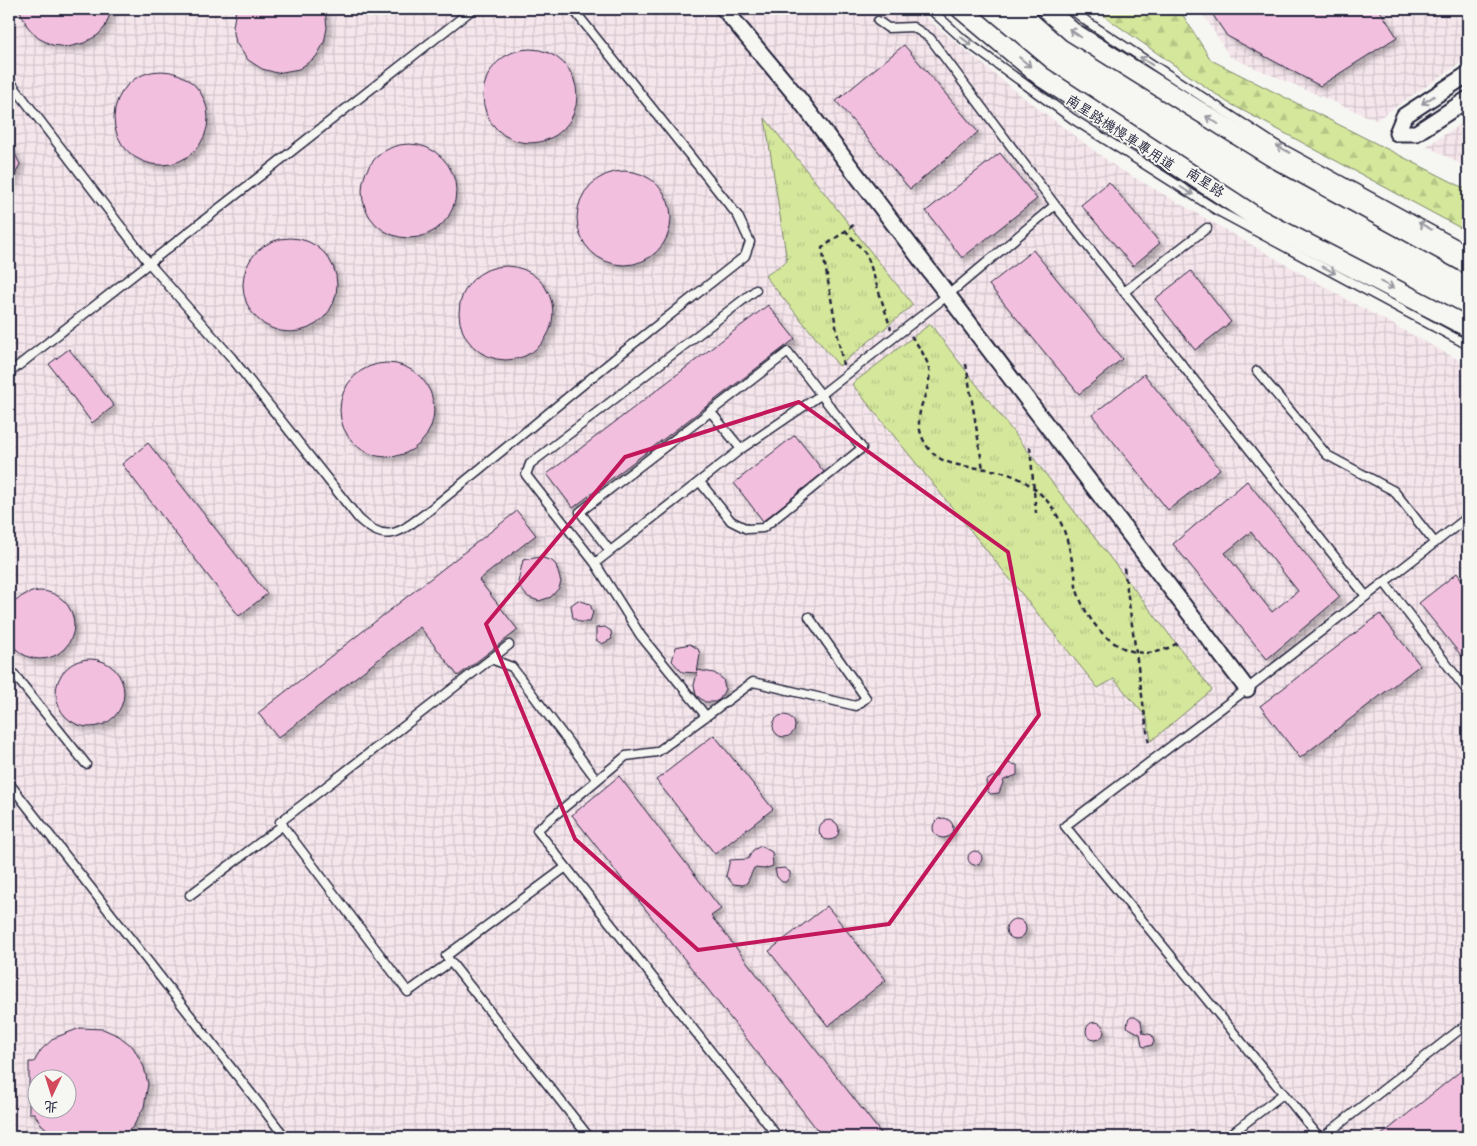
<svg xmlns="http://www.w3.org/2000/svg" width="1477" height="1146" font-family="'Architects Daughter','LXGW WenKai TC',sans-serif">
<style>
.industrial{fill:url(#industrial-grid);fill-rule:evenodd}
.grass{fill:url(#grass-tufts);stroke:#7b846b}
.forest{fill:url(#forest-firs);stroke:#7b846b}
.building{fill:#f2bfde;stroke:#22223b;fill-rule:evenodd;filter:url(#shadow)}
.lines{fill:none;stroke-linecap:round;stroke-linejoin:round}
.service-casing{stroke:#22223b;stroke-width:11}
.minor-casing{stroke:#22223b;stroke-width:19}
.tertiary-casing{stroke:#22223b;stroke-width:22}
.path{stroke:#22223b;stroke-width:2.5;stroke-dasharray:5 4;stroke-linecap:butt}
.service{stroke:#f6f6f2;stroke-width:8}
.minor{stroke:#f6f6f2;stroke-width:15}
.tertiary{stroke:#f6f6f2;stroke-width:19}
.oneway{stroke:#9797a0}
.marked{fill:none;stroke:#c2185b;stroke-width:4;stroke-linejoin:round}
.labels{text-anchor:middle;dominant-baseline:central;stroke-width:4;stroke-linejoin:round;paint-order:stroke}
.street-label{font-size:14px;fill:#22223b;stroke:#f6f6f2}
</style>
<defs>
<pattern id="industrial-grid" width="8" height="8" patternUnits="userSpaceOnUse" patternTransform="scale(1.25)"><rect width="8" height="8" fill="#f5e6ec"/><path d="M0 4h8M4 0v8" fill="none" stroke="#d2c5cb"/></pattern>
<pattern id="grass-tufts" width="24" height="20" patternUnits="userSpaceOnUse" patternTransform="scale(1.25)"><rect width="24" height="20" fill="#d4e79b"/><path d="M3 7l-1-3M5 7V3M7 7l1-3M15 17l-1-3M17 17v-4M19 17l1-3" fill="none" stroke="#b6c686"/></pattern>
<pattern id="forest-firs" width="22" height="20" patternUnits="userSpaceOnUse" patternTransform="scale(1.25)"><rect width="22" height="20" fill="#d4e79b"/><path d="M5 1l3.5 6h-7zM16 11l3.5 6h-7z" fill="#b6c686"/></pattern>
<filter id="shadow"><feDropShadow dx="4.5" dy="4.5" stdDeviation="2.5" flood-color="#0004"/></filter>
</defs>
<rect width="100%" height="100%" fill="#f6f6f2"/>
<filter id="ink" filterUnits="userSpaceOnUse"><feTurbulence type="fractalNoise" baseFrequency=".02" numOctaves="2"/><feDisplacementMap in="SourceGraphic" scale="10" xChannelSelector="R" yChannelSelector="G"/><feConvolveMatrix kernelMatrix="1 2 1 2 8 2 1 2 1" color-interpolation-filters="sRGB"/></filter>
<g filter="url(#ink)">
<!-- industrial -->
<path class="industrial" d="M9,9H915L1023,97L1116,167L1353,303L1468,365V1137H9ZM38,1078H68V1108H38Z
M1200,9H1468V58L1376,120L1230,57Z
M1468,119V168L1427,146Z"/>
<!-- grass -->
<path class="grass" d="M765,118L913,305L839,366L765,276L787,261Z
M930,324L1212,690L1151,741L1147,718L1114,679L1098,688L852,384Z"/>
<!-- forest -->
<path class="forest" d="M1094,9H1179L1211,60L1468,190V232L1227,102Z"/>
<!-- building -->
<path class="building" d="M19,9H112L105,27L98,35L84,43L68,47L52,45L38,38L27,26Z
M236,9H325L327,28L324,43L316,57L299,69L277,73L262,69L248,60L236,43L233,27Z
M1209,9H1379L1397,37L1320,86L1227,36Z
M904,45L978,132L910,189L836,101Z
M483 96a47 47 0 1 1 94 0a47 47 0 1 1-94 0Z
M114 118a47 47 0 1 1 94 0a47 47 0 1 1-94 0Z
M9,142L20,164L9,189Z
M362 191a47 47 0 1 1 94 0a47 47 0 1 1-94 0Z
M1000,153L1037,199L962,258L926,211Z
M577 218a47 47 0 1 1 94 0a47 47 0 1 1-94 0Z
M1109,182L1160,243L1133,266L1081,205Z
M243 285a47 47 0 1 1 94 0a47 47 0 1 1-94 0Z
M1033,250L1122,359L1079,394L989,285Z
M459 313a47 47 0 1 1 94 0a47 47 0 1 1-94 0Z
M1191,271L1231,322L1195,350L1155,299Z
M768,305L795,339L573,508L547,474Z
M69,349L114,406L92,423L49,364Z
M340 410a47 47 0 1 1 94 0a47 47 0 1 1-94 0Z
M1144,374L1220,469L1168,510L1092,415Z
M795,435L824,472L763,521L734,483Z
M148,443L267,594L239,616L122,464Z
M1247,481L1340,597L1267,659L1173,544ZM1251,532L1298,591L1272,612L1225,553Z
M517,511L536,535L479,580L518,630L458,676L420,627L278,738L258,713Z
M540,557L552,561L556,565L561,582L559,588L551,597L539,601L528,597L520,588L518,582L523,560Z
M1457,573L1468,588V664L1419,603Z
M6 625a34 34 0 1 1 68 0a34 34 0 1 1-68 0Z
M578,600L590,604L593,612L590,622H580L573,618L571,605Z
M1380,614L1420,665L1300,758L1260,706Z
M605,627L611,631L612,639L602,644L596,640V628Z
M690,644L698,649L700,654L697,673L682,672L672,661L676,647Z
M56 693a34 34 0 1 1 68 0a34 34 0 1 1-68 0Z
M698,670L714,673L723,679L725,689L720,699L715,702H705L696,695L694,685Z
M773 726a11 11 0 1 1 22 0a11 11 0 1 1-22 0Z
M714,735L773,809L715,854L656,780Z
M1007,763L1017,765V775L1004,780L999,793L991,794L988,792L986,781L992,777H1000Z
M619,776L721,909L711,916L884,1137H823L572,815Z
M933 828a10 10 0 1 1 20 0a10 10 0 1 1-20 0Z
M819 830a10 10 0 1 1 20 0a10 10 0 1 1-20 0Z
M761,846L772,852L773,866L764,869L754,868L747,883L743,885L733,884L726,876L730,860L748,859L753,850Z
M968 858a7 7 0 1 1 14 0a7 7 0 1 1-14 0Z
M784,868L790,872V876L786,882H782L777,877L775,869Z
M827,906L886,980L828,1026L769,951Z
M1006 929a10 10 0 1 1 20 0a10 10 0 1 1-20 0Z
M1131,1017H1135L1141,1021L1143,1033L1152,1035L1154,1042L1152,1045L1145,1047L1142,1046L1140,1034L1127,1027L1128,1020Z
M1086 1031a9 9 0 1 1 18 0a9 9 0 1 1-18 0Z
M80,1028L103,1029L119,1036L133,1047L144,1067L148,1084L144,1107L133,1127L120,1137H56L41,1124L34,1113H29V1062H34L41,1050L54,1038ZM38,1078H68V1108H38Z
M1468,1065V1137H1379Z"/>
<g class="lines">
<defs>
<path id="service" d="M930,9L964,40L1073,119L1220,212L1468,345
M1071,9L1089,23L1276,145L1468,250
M878,21L888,28L913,27L930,38L1055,205L1366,596
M9,80L148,262L231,357L359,519C387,545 400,532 426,513L618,356L745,256L750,242L738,216L573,9
M1124,292L1207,228
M1257,371L1327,455L1394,491L1435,543
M9,373L473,9
M710,411L741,449
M610,551L580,512L788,352L862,448L763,528L747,529L731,521L700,482
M595,563L741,449L822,394L948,295L1055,205
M1384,582L1468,692
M491,659L512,667L597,780
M9,668L86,764
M706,716L641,636L595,563L526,475L530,464L756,290
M9,783L285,1137
M566,867L446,956L589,1137
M190,895L283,825
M450,962L408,992L280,822L509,645
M778,1137L537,830L626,756L657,752L753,682L856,706L866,698L809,617
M1227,1137L1283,1094
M1319,1137L1065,826L1247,689L1468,517
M1323,1137L1468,1023"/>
<path id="minor" d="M724,9L799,99L1247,689
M1468,74L1404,116L1397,133H1416L1468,99"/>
<path id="tertiary" d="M961,9L1042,77L1259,219L1468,327
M1046,9L1072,32L1271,156L1468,264"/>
</defs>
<!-- service casing -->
<use href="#service" class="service-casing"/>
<!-- minor casing -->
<use href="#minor" class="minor-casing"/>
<!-- tertiary casing -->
<use href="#tertiary" class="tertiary-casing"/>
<!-- path -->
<path class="path" d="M845,230L867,255L891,329
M911,336C918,345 927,358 929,369C933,393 910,410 923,439C937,469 966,465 992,470C1016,473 1038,488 1052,507C1066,527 1070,551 1075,575C1076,580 1075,585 1077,590C1087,624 1119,662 1160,651C1167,649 1174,645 1180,642
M966,364L983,469
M843,365L822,248L855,224
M1030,447L1036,513
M1124,568L1149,745"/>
<!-- service -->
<use href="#service" class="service"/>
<!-- minor -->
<use href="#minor" class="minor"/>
<!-- tertiary -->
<use href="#tertiary" class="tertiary"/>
</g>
<!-- one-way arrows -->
<defs><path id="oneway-shaft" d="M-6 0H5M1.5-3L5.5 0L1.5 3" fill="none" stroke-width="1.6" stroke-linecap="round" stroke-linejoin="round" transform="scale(1.25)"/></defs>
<g class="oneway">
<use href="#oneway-shaft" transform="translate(1075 33) rotate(-145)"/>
<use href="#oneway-shaft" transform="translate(966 41) rotate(38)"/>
<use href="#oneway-shaft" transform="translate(1146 61) rotate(-147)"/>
<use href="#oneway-shaft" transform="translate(1025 62) rotate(40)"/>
<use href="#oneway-shaft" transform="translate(1428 100) rotate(147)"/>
<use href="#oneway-shaft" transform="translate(1212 120) rotate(-148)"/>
<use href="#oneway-shaft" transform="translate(1283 149) rotate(-151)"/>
<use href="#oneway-shaft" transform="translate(1187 191) rotate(32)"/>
<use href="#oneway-shaft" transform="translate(1425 226) rotate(-151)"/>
<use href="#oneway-shaft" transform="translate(1329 270) rotate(28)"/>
<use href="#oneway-shaft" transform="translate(1387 285) rotate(27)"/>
</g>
</g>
<!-- marked area -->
<path class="marked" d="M799,402L1008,552L1039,715L889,924L698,950L575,839L486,624L625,457Z"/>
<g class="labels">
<!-- street labels -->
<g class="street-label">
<text transform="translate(1120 133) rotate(33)">南星路機慢車專用道</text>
<text transform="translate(1205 183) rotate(33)">南星路</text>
</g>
</g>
<!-- margin -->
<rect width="1477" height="1146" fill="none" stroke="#f6f6f2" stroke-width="30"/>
<rect x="15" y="15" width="1447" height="1116" fill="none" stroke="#22223b" stroke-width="2" filter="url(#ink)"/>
<!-- north arrow -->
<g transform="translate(52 1094) rotate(184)"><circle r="24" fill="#f6f6f2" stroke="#a1a1a9"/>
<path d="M0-4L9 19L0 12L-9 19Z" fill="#d1495b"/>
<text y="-8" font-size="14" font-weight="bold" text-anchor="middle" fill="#22223b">北</text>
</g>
</svg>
